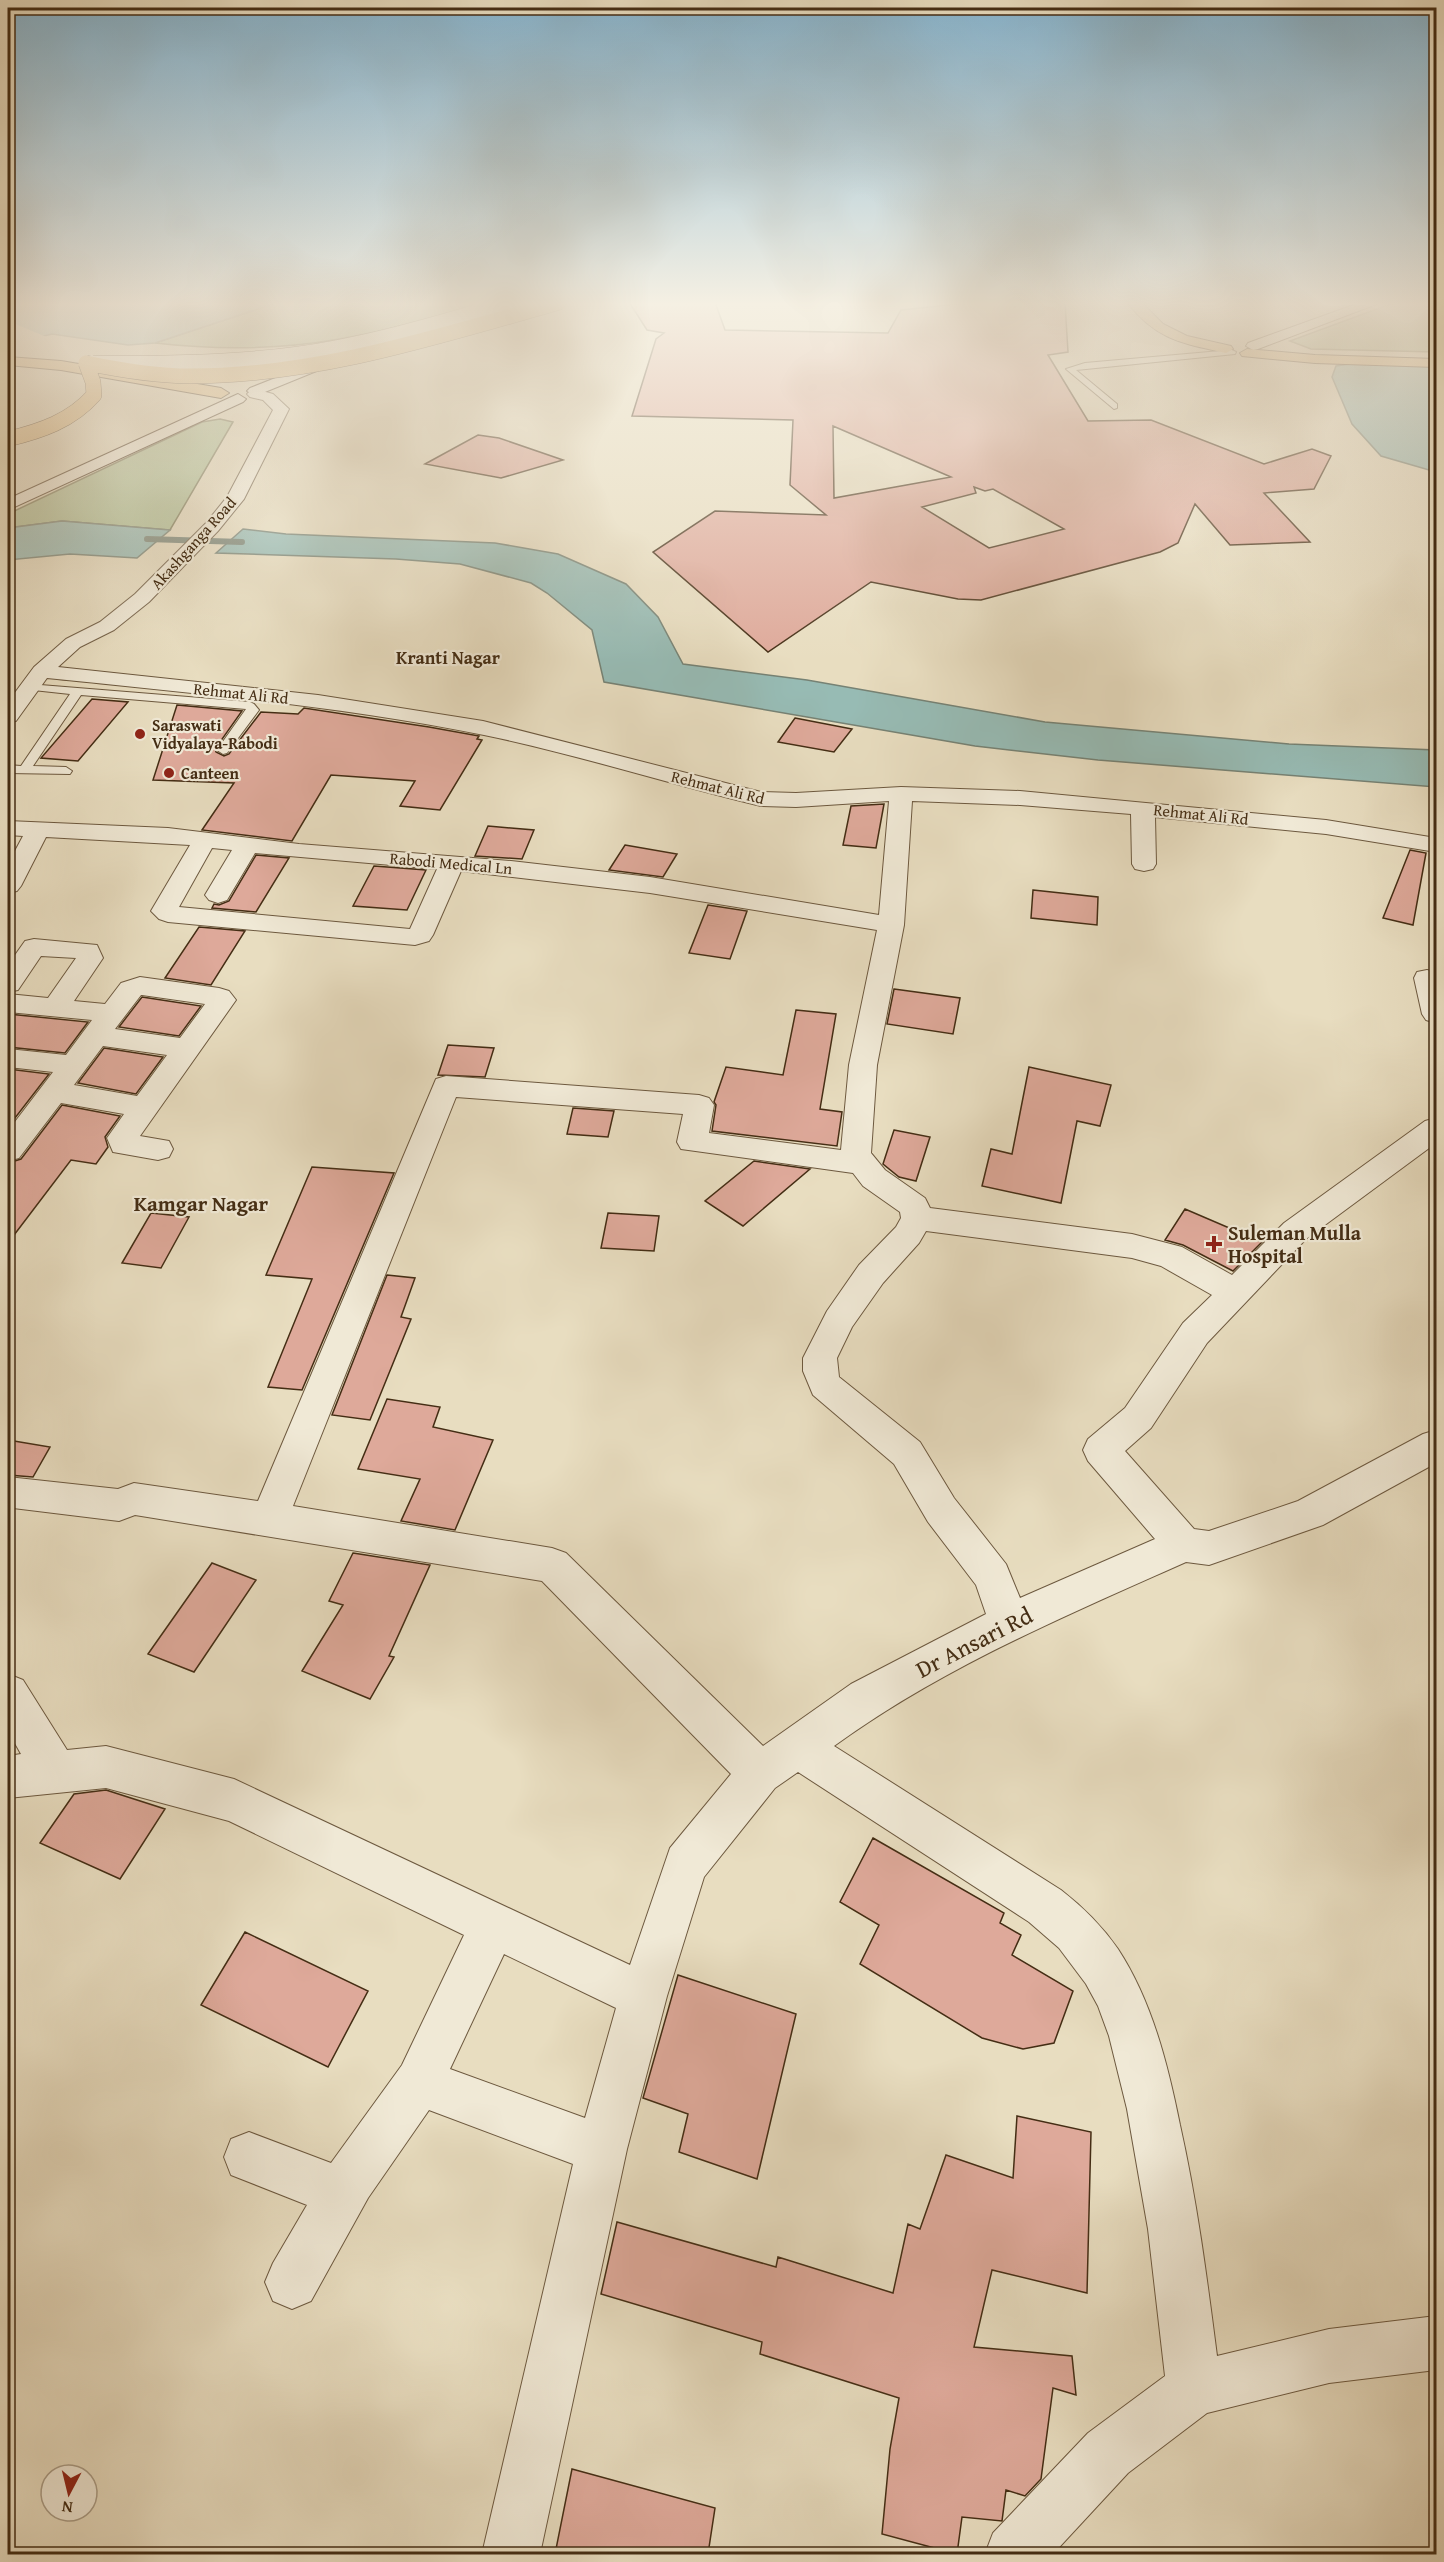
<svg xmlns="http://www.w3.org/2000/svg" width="1444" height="2562" font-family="'Gentium Book Plus',serif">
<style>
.green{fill:#b1c296;stroke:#7a7855;stroke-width:1.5}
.water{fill:#97bbb4;stroke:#768274;stroke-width:1.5}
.pier{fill:#e8ddc0}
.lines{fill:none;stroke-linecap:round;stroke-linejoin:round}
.stream{stroke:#768274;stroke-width:6}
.building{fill:#dea99a;stroke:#442d14;stroke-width:1.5;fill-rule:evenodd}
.service-casing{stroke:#6d593f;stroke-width:2}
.minor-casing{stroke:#6d593f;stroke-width:2}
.secondary-casing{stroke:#442d14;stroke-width:2}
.primary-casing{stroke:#442d14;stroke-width:2}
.service{fill:#f0e9d6;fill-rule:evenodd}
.minor{fill:#f0e9d6;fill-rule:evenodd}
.secondary{fill:#f0e9d6;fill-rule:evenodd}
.primary{fill:#e4be80;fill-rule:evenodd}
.secondary-bridge-casing{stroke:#442d14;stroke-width:16;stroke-linecap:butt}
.primary-bridge-casing{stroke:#442d14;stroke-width:16;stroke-linecap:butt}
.secondary-bridge{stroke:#f0e9d6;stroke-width:15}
.primary-bridge{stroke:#e4be80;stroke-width:15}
.poi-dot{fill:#8f2418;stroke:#f0e9d6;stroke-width:2}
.labels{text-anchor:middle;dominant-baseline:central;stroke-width:4.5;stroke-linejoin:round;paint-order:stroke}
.far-street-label{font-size:16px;fill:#442d14;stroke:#f0e9d6}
.far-poi-label{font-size:16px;font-weight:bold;fill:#442d14;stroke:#f0e9d6;text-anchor:start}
.far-neighbourhood-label{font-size:18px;font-weight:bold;fill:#442d14;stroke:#f0e9d6}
.poi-label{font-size:20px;font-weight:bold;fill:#442d14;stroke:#f0e9d6;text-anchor:start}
.neighbourhood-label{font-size:21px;font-weight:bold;fill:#442d14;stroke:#f0e9d6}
.near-street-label{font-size:24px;fill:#442d14;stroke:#f0e9d6}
</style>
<rect width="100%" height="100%" fill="#e8ddc0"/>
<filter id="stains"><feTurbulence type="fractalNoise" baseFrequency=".00333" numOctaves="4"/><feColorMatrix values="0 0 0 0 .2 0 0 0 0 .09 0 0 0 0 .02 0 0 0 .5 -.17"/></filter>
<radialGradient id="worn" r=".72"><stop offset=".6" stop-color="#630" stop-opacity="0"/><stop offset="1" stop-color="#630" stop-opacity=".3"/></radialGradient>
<!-- green -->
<path class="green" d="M279,302H487C438,315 389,331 339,339C278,350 216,350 155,343Z
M1396,302H1436V352L1311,349L1290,341Z
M220,419L233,422L170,530L62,521L8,528V514L202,422Z"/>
<!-- water -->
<path class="water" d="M8,302H279L155,343L128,345L52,334L8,345Z
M1357,363L1436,366V472L1381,456L1352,424L1332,377L1336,366Z
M62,521L170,530L137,558L70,554L8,560V528Z
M243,529L286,534L495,543L558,554L626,584L658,617L683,664L807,680L1045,722L1289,744L1436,750V787L1098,760L975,746L604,682L592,630L547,593L531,583L460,564L396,559L216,553Z"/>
<!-- pier -->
<path class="pier" d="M8,321L49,338L8,348Z"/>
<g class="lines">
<!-- stream -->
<path class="stream" d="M147,539L242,542"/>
</g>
<!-- building -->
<path class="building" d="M629,302H715L725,330L888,333L901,310L976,302H1065L1068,352L1048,355L1088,421L1151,420L1264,464L1312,449L1331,456L1314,489L1264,493L1310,542L1230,545L1195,504L1178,543L1160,552L981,600L958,599L871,582L768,652L653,552L715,511L826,515L790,485L793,420L632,416L656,339L664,333L647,330ZM833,426L951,477L834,498ZM974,487L985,491L993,489L1064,529L989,548L922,507L976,493Z
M478,435L499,438L563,460L501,478L425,464Z
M92,699L128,702L78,761L41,758Z
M177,705L242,711L215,749L216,752L224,756L229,754L261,712L298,714L304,708L429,727L479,736L477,739L482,740L440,810L400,806L415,781L331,775L292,841L202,830L234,783L153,780Z
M795,718L852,729L834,752L778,742Z
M884,804L876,848L843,845L851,806Z
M488,826L534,830L522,859L475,856Z
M625,845L677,854L663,877L609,870Z
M1410,850L1426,853L1413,925L1383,918Z
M256,855L289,858L256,912L212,908L214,904L219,905L229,901Z
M374,866L426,870L407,910L353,906Z
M1033,890L1098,897L1097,925L1031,918Z
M708,905L747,911L730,959L689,953Z
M199,927L245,931L211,985L165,978Z
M894,989L960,998L953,1034L887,1024Z
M142,997L201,1006L179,1036L119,1027Z
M796,1010L836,1014L820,1109L842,1112L837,1146L712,1131L716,1105L714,1102L726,1067L783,1075Z
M8,1014L88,1022L65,1053L8,1047Z
M448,1045L494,1048L485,1077L438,1075Z
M104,1048L163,1057L136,1094L78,1083Z
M1029,1067L1111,1085L1100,1126L1077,1121L1061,1203L982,1186L991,1149L1012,1154Z
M8,1069L49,1074L15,1118L8,1117Z
M62,1105L120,1116L105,1137L108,1147L96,1164L71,1160L8,1243V1163L21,1159Z
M573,1108L614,1111L608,1137L567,1134Z
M894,1130L930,1137L916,1181L899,1177L883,1164Z
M754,1161L810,1169L743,1226L705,1201Z
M312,1167L394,1173L302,1390L268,1387L312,1279L266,1275Z
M1185,1209L1262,1242L1233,1271L1183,1245L1165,1240Z
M151,1213L189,1217L161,1268L122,1263Z
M608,1213L659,1216L654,1251L601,1248Z
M387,1275L415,1278L401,1317L411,1319L370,1420L332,1415Z
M387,1399L440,1407L433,1427L493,1440L455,1530L401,1521L420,1479L358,1469Z
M8,1440L50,1447L33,1477L8,1475Z
M353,1553L430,1565L389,1656L394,1657L370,1699L302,1671L343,1605L329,1601Z
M212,1563L256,1580L194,1672L148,1654Z
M106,1790L165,1809L120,1879L40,1843L74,1794Z
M873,1838L1004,1913L1000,1923L1021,1935L1012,1955L1073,1991L1054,2043L1023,2049L982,2038L860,1964L879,1925L840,1902Z
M245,1932L368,1991L328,2067L201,2005Z
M678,1975L796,2014L757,2179L679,2152L688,2114L643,2098Z
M1017,2116L1091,2132L1087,2293L992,2270L974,2347L1072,2356L1076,2395L1053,2388L1041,2479L1025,2496L1006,2490L1002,2521L962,2517L957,2554L882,2534L890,2449L899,2398L760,2354L762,2342L601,2294L617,2222L776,2267L778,2257L893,2293L908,2224L920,2229L946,2155L1013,2178Z
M572,2469L715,2508L708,2554H555Z"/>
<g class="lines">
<defs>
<path id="service" d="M1232,350L1236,352L1235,354L1076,370L1117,404V408L1114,409L1066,369L1085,363Z
M28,684L250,702L254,704L259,710L227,753L223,754L217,750L246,709L81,695L33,766L66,767L72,771L70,774L8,773V765L21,766L70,694L24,689V685Z"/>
<path id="minor" d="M255,389L273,394L289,409L244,499L218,531L149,602L114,630L80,647L58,667L318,695L483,721L761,792L796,793L901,787L1020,791L1326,820L1436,838V852L1326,834L1155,817L1156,864L1153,869L1144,871L1135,869L1132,864L1131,814L1020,805L912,801L904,925L877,1065L871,1153L885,1170L925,1198L930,1208L1132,1234L1182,1247L1232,1275L1284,1223L1425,1121L1436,1118V1143L1306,1239L1207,1343L1151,1428L1125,1451L1194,1529L1209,1531L1298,1501L1423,1434L1436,1430V1463L1323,1525L1209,1565L1186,1562C1065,1616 941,1668 834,1746L1061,1890C1083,1907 1102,1926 1118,1949C1152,2001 1168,2065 1180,2125C1197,2201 1207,2278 1217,2356L1329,2329L1436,2316V2370L1329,2383L1207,2413L1128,2473L1053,2554H985L993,2533L1088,2433L1165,2376L1148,2229L1127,2109L1109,2036L1098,2006L1086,1984L1059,1948L1029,1922L798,1772L775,1788L704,1877L667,1996L627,2149L540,2554H482L573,2164L429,2110L368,2198L311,2301L292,2309L273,2301L265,2282L273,2263L307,2205L231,2175L224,2157L231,2139L249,2132L331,2163L402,2065L464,1935L229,1821L106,1788L8,1798V1756L21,1754L8,1731V1674L23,1680L67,1750L106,1746L234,1779L630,1965L670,1848L731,1774L542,1581L135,1515L119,1521L13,1508L8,1510V1477L118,1489L134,1483L258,1501L436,1079L446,1076L699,1095L709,1098L714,1105L709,1133L841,1150L849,1065L877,930L650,893L461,871L433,935L429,941L415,945L168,922L159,919L151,911L190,845L46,837L21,886L17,891L8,893V864L23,836L8,835V821L168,828L299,844L511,861L650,877L879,915L889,801L796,807L761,806C668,784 577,754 484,735C340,706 192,693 47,678L16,721L8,722V702L34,667L66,639L100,622L135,594L206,523L227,497L273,410L263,400L250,397L247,394L250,391ZM212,848L232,850L205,895L209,900L218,903L227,900L255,853L437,869L410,929L179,907ZM456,1097L683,1114L677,1142L681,1149L853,1173L863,1186L900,1212L901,1218L896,1227L859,1265L827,1311L803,1358V1371L813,1395L894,1464L928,1522L976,1585L986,1614L851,1684L763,1746L566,1553L552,1548L293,1506ZM926,1231L1132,1258L1161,1266L1212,1295L1183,1323L1125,1408L1088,1439L1083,1450L1088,1461L1155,1539L1020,1598L1006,1564L954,1498L920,1442L839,1377L837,1358L852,1327L883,1283L919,1243ZM504,1954L616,2008L585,2118L450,2069Z
M34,939L97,945L103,958L74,1001L105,1004L121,983L140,977L219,988L229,991L236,1000L140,1136L169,1141L173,1149L169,1157L158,1160L113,1152L107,1138L124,1114L61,1103L19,1158L8,1161V1131L53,1072L8,1067V1049L66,1055L92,1020L8,1012V994L48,998L76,958L41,956L18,990L8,992V965L25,941ZM141,995H142L205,1004L180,1038L115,1029ZM103,1046L167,1055L137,1096L74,1085Z
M1427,970L1436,972V1023L1426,1020L1422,1014L1414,978L1417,972Z"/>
<path id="secondary" d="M515,302H537L536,305L475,322L468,318L470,315Z
M1362,302H1382L1258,349L1253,350L1246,346L1248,343Z
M336,354L341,355L343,358L341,361L260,394L255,396L247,391L250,388Z
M238,394L246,399L243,402L8,510V499Z"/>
<path id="primary" d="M1127,302H1141L1163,324L1187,336L1231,346L1233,349L1226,353C1182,343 1156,340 1127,302Z
M1247,349L1315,355L1436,359V367L1315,363L1242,356L1240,353Z
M8,357L61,361L221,388L229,393L221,398L61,370L8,365Z"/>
</defs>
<!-- service casing -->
<use href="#service" class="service-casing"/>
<!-- minor casing -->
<use href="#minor" class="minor-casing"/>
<!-- secondary casing -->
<use href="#secondary" class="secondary-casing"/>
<!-- primary casing -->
<use href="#primary" class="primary-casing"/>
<!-- service -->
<use href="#service" class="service"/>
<!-- minor -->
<use href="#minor" class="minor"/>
<!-- secondary -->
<use href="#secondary" class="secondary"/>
<!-- primary -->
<use href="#primary" class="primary"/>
<defs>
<path id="secondary-bridge" d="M93,363C174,364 256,363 335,348C396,337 454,318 513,302"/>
<path id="primary-bridge" d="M86,363C120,370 155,376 190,376C317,376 439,336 560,302
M8,439C41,431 71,421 94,395L93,382L86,363"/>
</defs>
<!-- secondary-bridge casing -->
<use href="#secondary-bridge" class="secondary-bridge-casing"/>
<!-- primary-bridge casing -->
<use href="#primary-bridge" class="primary-bridge-casing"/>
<!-- secondary-bridge -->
<use href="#secondary-bridge" class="secondary-bridge"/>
<!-- primary-bridge -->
<use href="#primary-bridge" class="primary-bridge"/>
</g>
<!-- sky -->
<linearGradient id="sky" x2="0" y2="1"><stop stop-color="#87b7d3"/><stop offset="0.46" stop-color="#f5f0e3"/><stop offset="1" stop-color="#f5f0e3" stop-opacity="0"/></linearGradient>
<rect width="1444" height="661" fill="url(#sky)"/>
<!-- markers -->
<g class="poi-dot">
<circle cx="140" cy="734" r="6"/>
<circle cx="169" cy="773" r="6"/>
<path d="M1211 1235h6v6h6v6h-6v6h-6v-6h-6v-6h6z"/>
</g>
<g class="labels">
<!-- far-street labels -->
<g class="far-street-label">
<text transform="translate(193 543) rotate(-48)">Akashganga Road</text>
<text transform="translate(241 693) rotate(6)">Rehmat Ali Rd</text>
<text transform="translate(718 787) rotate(14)">Rehmat Ali Rd</text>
<text transform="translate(1201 814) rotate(6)">Rehmat Ali Rd</text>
<text transform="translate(451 863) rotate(5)">Rabodi Medical Ln</text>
</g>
<!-- far-poi labels -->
<g class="far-poi-label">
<text x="152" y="725">Saraswati<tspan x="152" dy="18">Vidyalaya-Rabodi</tspan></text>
<text x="181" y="773">Canteen</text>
</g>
<!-- far-neighbourhood labels -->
<g class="far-neighbourhood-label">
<text x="448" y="657">Kranti Nagar</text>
</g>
<!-- poi labels -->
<g class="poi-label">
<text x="1228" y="1232">Suleman Mulla<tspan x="1228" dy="23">Hospital</tspan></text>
</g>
<!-- neighbourhood labels -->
<g class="neighbourhood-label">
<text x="201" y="1203">Kamgar Nagar</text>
</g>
<!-- near-street labels -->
<g class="near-street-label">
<text transform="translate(974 1642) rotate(-27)">Dr Ansari Rd</text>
</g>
</g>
<!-- margin -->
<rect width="1444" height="2562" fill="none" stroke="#e8ddc0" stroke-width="30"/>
<rect x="9" y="9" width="1426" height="2544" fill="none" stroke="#442d14" stroke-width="3"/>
<rect x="15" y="15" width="1414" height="2532" fill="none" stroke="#442d14" stroke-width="1.5"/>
<!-- north arrow -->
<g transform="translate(69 2493) rotate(187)"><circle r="28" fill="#f0e9d6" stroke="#ab9e88" stroke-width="1.5"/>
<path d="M0-4.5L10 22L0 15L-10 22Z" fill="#8f2418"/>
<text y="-9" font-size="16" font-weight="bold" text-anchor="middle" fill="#442d14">N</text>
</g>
<rect width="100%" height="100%" filter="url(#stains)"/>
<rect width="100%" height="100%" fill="url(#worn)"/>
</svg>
